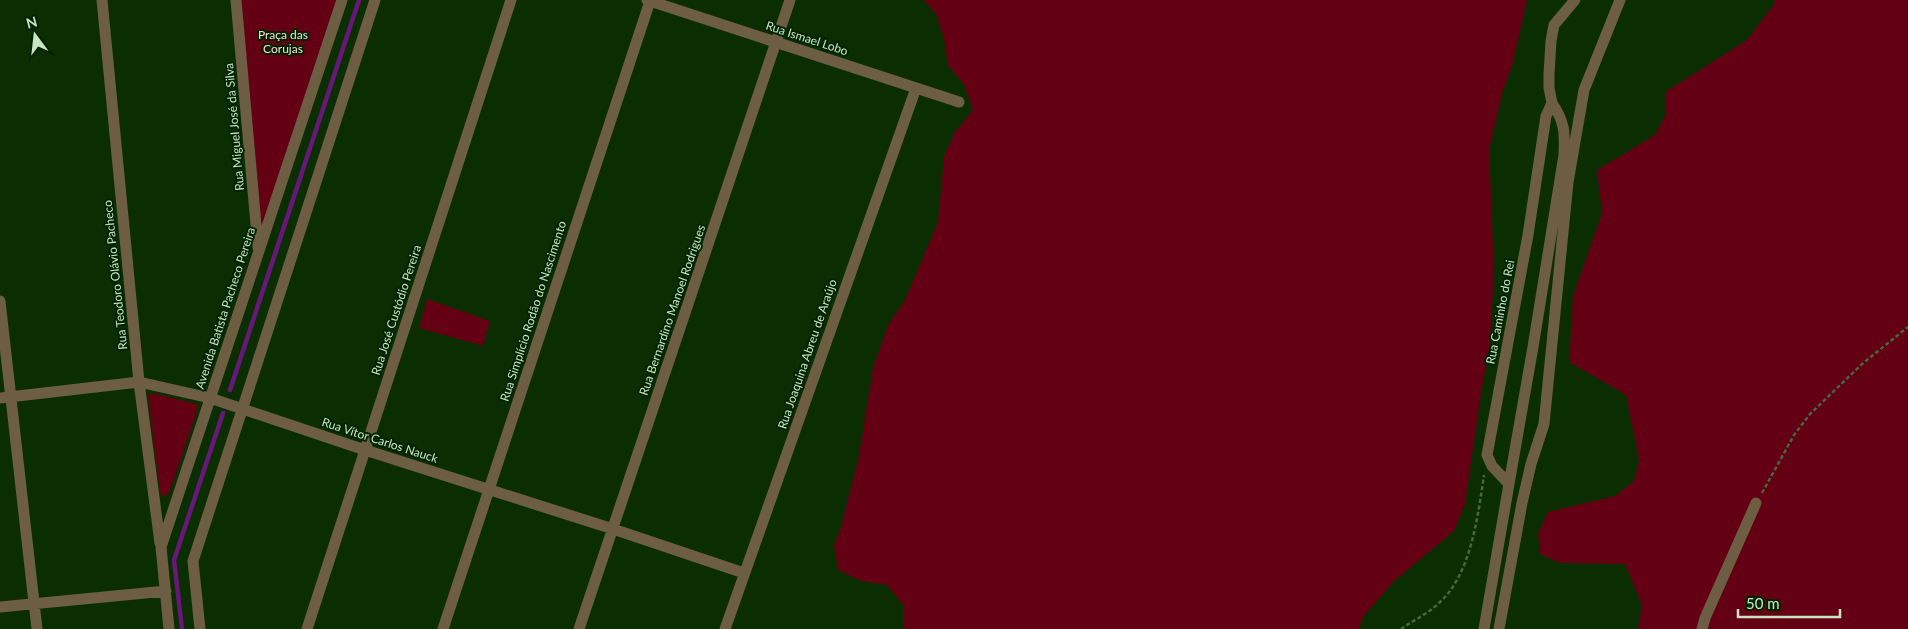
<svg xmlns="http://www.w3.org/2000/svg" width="1908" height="629" font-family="Lato,sans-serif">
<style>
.green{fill:#630014}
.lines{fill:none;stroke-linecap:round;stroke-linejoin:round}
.stream{stroke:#671778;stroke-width:4.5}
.path{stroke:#47673f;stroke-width:2.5;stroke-dasharray:4 2.5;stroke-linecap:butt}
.street{stroke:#6d5d42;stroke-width:11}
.labels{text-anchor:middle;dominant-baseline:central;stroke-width:4;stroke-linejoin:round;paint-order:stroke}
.park-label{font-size:12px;fill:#fbd9d8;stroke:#012400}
.street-label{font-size:12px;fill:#cae4c4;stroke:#012400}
</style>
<rect width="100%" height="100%" fill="#0a2e02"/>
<!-- green -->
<path class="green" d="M238,0H340L259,250Z
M924,0H1527L1513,62L1502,94L1489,150L1494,272L1490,343L1480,400L1465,504L1454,531L1393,582L1363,617L1359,629H903V605L887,585L861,581L838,570L834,545L841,527L859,456L873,368L888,325L905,300L938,222L944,157L955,132L973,110L964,85L948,65L944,39L936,14Z
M1775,0H1908V629H1638L1642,605L1625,564L1560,563L1540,554L1538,533L1548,512L1615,496L1634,481L1639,460L1626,395L1569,362L1573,296L1602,213L1597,170L1655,135L1666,114L1665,92L1747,40L1774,4Z
M427,299L490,321L483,346L419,328Z
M152,393L197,404L198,408L170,491L167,495L164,497L160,492L148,395Z"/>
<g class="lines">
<!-- stream -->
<path class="stream" d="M230,390L359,0
M182,629L174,560L223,413"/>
<!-- path -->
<path class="path" d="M1762,493L1794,435L1810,414L1862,364L1908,327
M1401,629C1414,620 1429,613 1440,602C1471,574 1478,515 1484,475"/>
<!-- street -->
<path class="street" d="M102,0L139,382L160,543
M236,0L258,247
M647,0L959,102
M0,301L37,629
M0,398L139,382L210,398L365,450L613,529L744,573
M1509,484L1533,347L1564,155C1565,133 1565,122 1552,103
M0,607L166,591
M169,629L161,547L342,0
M200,629L193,561L375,0
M307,629L511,0
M443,629L650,1
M579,629L790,0
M725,629L916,88
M1484,629L1509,484L1492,466L1487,455L1528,235L1546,116L1552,103L1549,88V74L1551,41L1554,25L1575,0
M1499,629L1522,503L1531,464L1544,424L1568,182L1584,90L1620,0
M1702,629L1705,618L1756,503"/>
</g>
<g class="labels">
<!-- park labels -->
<g class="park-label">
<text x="283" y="34">Praça das<tspan x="283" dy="14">Corujas</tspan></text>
</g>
<!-- street labels -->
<g class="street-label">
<text transform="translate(807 38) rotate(18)">Rua Ismael Lobo</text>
<text transform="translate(234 127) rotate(-95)">Rua Miguel José da Silva</text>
<text transform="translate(115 275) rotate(-96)">Rua Teodoro Olávio Pacheco</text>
<text transform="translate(225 308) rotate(-72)">Avenida Batista Pacheco Pereira</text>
<text transform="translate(396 310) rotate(-72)">Rua José Custódio Pereira</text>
<text transform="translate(672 310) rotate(-71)">Rua Bernardino Manoel Rodrigues</text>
<text transform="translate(533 311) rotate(-72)">Rua Simplício Rodão do Nascimento</text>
<text transform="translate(1500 312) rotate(-79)">Rua Caminho do Rei</text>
<text transform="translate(807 354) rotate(-71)">Rua Joaquina Abreu de Araújo</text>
<text transform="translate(380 440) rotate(18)">Rua Vítor Carlos Nauck</text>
</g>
</g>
<!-- north arrow -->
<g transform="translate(35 35) rotate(345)" stroke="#012400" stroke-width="4" paint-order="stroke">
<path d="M0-4L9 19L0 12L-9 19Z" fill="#cae4c4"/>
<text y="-8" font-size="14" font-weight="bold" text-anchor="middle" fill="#cae4c4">N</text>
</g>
<!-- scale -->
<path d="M1738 609v8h102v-8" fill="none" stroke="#cae4c4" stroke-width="2.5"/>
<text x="1746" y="609" font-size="15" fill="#cae4c4" stroke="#012400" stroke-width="4" paint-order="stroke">50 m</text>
</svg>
